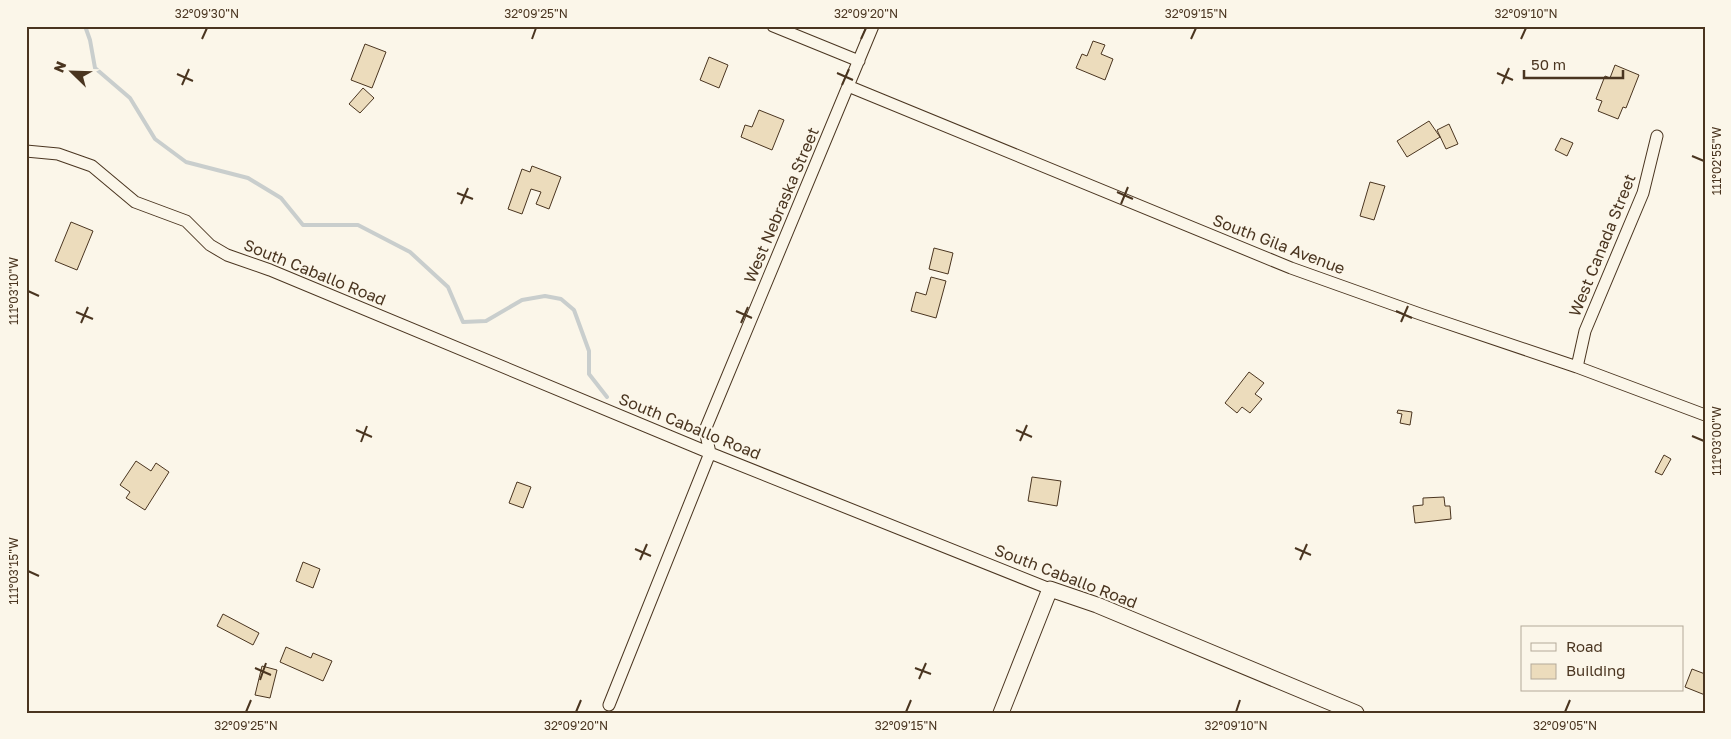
<svg xmlns="http://www.w3.org/2000/svg" width="1731" height="739" font-family="'Golos Text',sans-serif">
<style>
.lines{fill:none;stroke-linecap:round;stroke-linejoin:round}
.stream{stroke:#c9cecd;stroke-width:4}
.building{fill:#ecdcbc;stroke:#4a3520}
.minor-casing{stroke:#4a3520;stroke-width:13}
.tertiary-casing{stroke:#4a3520;stroke-width:17}
.minor{stroke:#fbf6e9;stroke-width:11}
.tertiary{stroke:#fbf6e9;stroke-width:15}
.ticks{fill:none;stroke:#4a3520;stroke-width:2}
.labels{text-anchor:middle;dominant-baseline:central;stroke-width:4;stroke-linejoin:round;paint-order:stroke}
.street-label{font-size:16px;fill:#4a3520;stroke:#fbf6e9}
.neatline{fill:none;stroke:#4a3520;stroke-width:2}
.ticks-label{font-size:12px;text-anchor:middle;fill:#4a3520}
</style>
<rect width="100%" height="100%" fill="#fbf6e9"/>
<g class="lines">
<!-- stream -->
<path class="stream" d="M85,26L90,40L95,68L130,98L155,139L186,162L248,178L281,198L303,225H358L410,252L448,287L463,322L486,321L522,300L545,296L561,299L574,310L589,351V374L607,397"/>
</g>
<!-- building -->
<path class="building" d="M1093,41L1105,45L1101,54L1113,59L1105,80L1076,68L1082,54L1087,56Z
M365,44L386,52L372,88L351,80Z
M709,57L728,65L719,88L700,80Z
M1615,65L1639,75L1626,108L1623,107L1618,119L1598,111L1602,101L1596,99L1605,76L1610,78Z
M363,88L374,98L360,113L349,104Z
M759,110L784,120L772,150L741,137L745,125L752,127Z
M1429,121L1440,137L1407,157L1397,141Z
M1449,124L1458,144L1446,149L1437,130Z
M1561,138L1573,143L1567,156L1555,150Z
M532,166L561,177L549,209L536,204L541,192L531,189L522,214L508,209L522,169L530,172Z
M1370,182L1385,186L1374,220L1360,216Z
M71,222L93,231L77,270L55,261Z
M934,248L953,253L948,274L929,269Z
M931,277L946,281L936,318L911,311L916,292L926,295Z
M1249,372L1264,383L1255,394L1262,399L1250,413L1242,407L1237,413L1225,403Z
M1398,410L1412,412L1410,425L1400,423L1402,414L1397,413Z
M1664,455L1671,459L1662,475L1655,472Z
M136,461L151,471L156,463L169,472L145,510L126,498L130,492L120,485Z
M1032,477L1061,481L1057,506L1028,501Z
M517,482L531,487L523,508L509,503Z
M1444,497L1445,506H1450L1451,519L1415,523L1413,506L1423,505V498Z
M303,562L320,569L313,588L296,581Z
M223,614L259,633L253,645L217,626Z
M286,647L311,658L313,653L332,661L323,681L280,662Z
M262,666L277,670L270,698L255,695Z
M1692,669L1705,674V695L1685,687Z"/>
<g class="lines">
<defs>
<path id="minor" d="M773,26L859,61
M848,86L1291,268L1420,314L1577,367L1705,415
M26,151L58,154L92,166L135,202L186,221L210,245L227,255L270,270L710,453L1050,589
M1577,367L1585,331L1643,193L1657,136
M609,705L710,453L705,430L873,26"/>
<path id="tertiary" d="M1001,713L1050,589L1097,605L1356,713"/>
</defs>
<!-- minor casing -->
<use href="#minor" class="minor-casing"/>
<!-- tertiary casing -->
<use href="#tertiary" class="tertiary-casing"/>
<!-- minor -->
<use href="#minor" class="minor"/>
<!-- tertiary -->
<use href="#tertiary" class="tertiary"/>
</g>
<!-- ticks -->
<path class="ticks" d="M202,39L207,28M532,39L536,28M861,39L866,28M1191,39L1196,28M1521,39L1526,28M837,73L853,80M1497,73L1513,80M177,74L193,81M1502,84L1509,68M182,85L189,69M842,85L849,69M1692,156L1704,161M1117,192L1133,199M457,193L473,199M461,204L468,188M1121,204L1128,187M28,291L39,296M736,311L752,318M1396,311L1412,318M76,312L93,319M1401,322L1408,306M81,323L88,307M741,323L748,307M356,430L372,437M1016,430L1032,437M1692,436L1704,441M1020,441L1027,425M361,442L367,426M1295,548L1311,555M635,549L651,556M640,560L647,544M1300,560L1307,544M28,571L39,576M255,668L271,675M915,668L931,674M919,679L926,663M260,680L266,663M246,712L251,700M576,712L581,700M906,712L911,700M1236,712L1240,700M1565,712L1570,700"/>
<g class="labels">
<!-- street labels -->
<g class="street-label">
<text transform="translate(781 205) rotate(-67)">West Nebraska Street</text>
<text transform="translate(1279 244) rotate(21)">South Gila Avenue</text>
<text transform="translate(1602 245) rotate(-68)">West Canada Street</text>
<text transform="translate(315 272) rotate(22)">South Caballo Road</text>
<text transform="translate(690 426) rotate(22)">South Caballo Road</text>
<text transform="translate(1066 576) rotate(21)">South Caballo Road</text>
</g>
</g>
<!-- border -->
<rect width="1731" height="739" fill="none" stroke="#fbf6e9" stroke-width="55"/>
<!-- legend -->
<rect x="1521" y="626" width="162" height="65" fill="#fbf6e9" stroke="#b4a999"/>
<rect x="1531" y="643" width="25" height="8" fill="#fbf6e9" stroke="#b4a999"/>
<text x="1566" y="652" font-size="15" fill="#4a3520">Road</text>
<rect x="1531" y="664" width="25" height="15" fill="#ecdcbc" stroke="#b4a999"/>
<text x="1566" y="676" font-size="15" fill="#4a3520">Building</text>
<!-- north arrow -->
<g transform="translate(72 72) rotate(293)" stroke="#fbf6e9" stroke-width="4" paint-order="stroke">
<path d="M0-4L9 19L0 12L-9 19Z" fill="#4a3520"/>
<text y="-8" font-size="14" font-weight="bold" text-anchor="middle" fill="#4a3520">N</text>
</g>
<!-- scale -->
<path d="M1524 70v8h99v-8" fill="none" stroke="#4a3520" stroke-width="2.5"/>
<text x="1531" y="70" font-size="15" fill="#4a3520" stroke="#fbf6e9" stroke-width="4" paint-order="stroke">50 m</text>
<rect x="28" y="28" width="1676" height="684" class="neatline"/>
<g class="ticks-label">
<text x="207" y="18">32°09'30"N</text>
<text x="536" y="18">32°09'25"N</text>
<text x="866" y="18">32°09'20"N</text>
<text x="1196" y="18">32°09'15"N</text>
<text x="1526" y="18">32°09'10"N</text>
<text transform="translate(1717 161) rotate(-90)" y="4">111°02'55"W</text>
<text transform="translate(14 291) rotate(-90)" y="4">111°03'10"W</text>
<text transform="translate(1717 441) rotate(-90)" y="4">111°03'00"W</text>
<text transform="translate(14 571) rotate(-90)" y="4">111°03'15"W</text>
<text x="246" y="730">32°09'25"N</text>
<text x="576" y="730">32°09'20"N</text>
<text x="906" y="730">32°09'15"N</text>
<text x="1236" y="730">32°09'10"N</text>
<text x="1565" y="730">32°09'05"N</text>
</g>
</svg>
